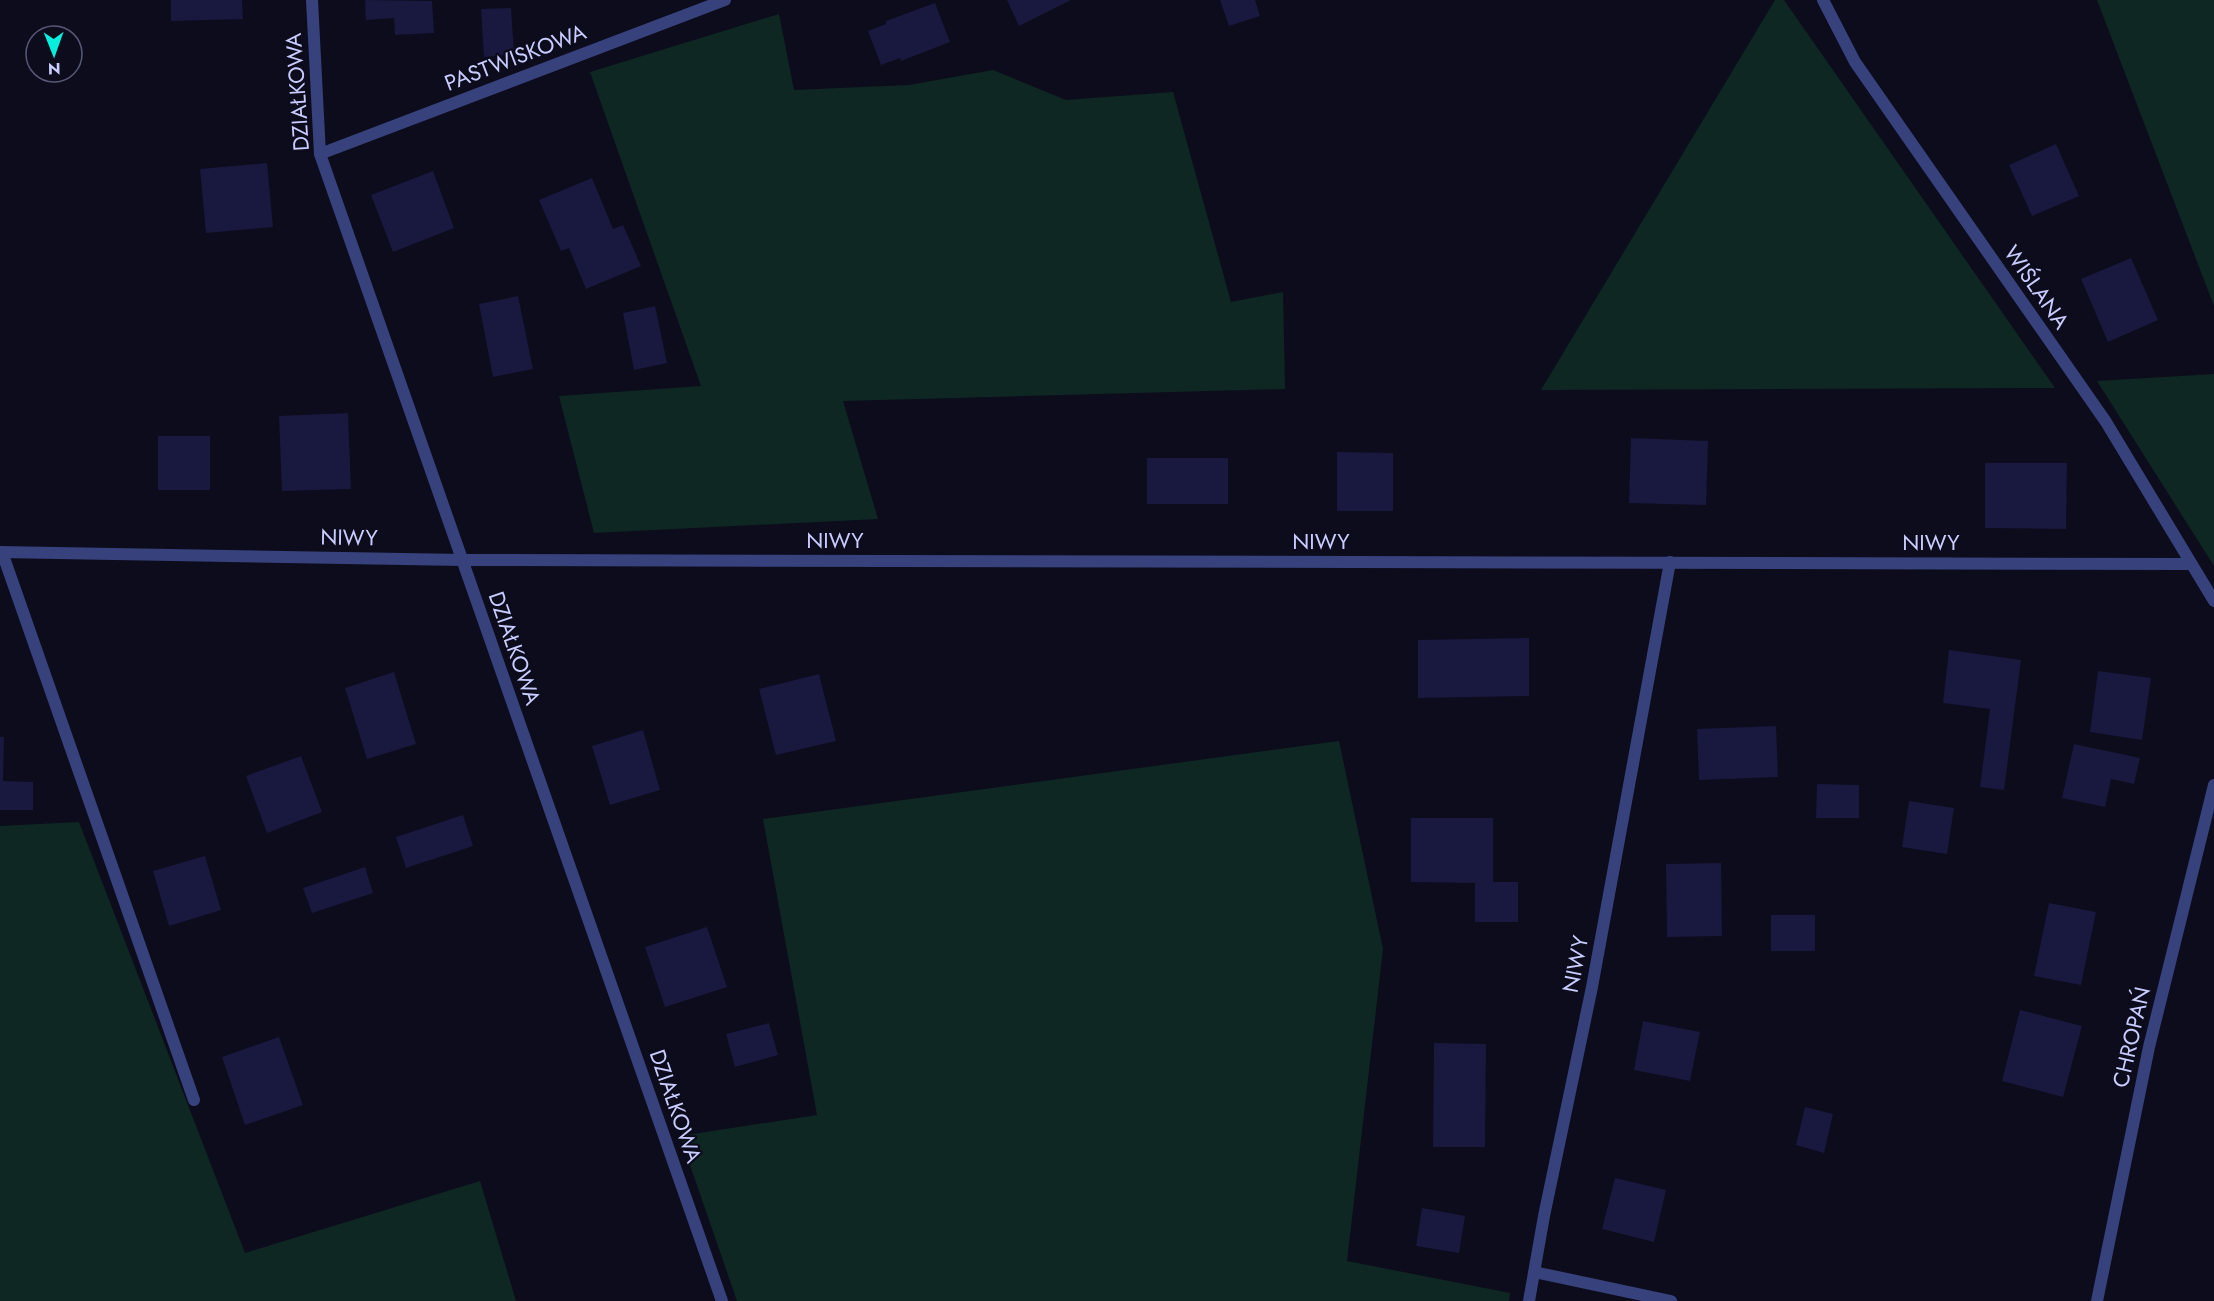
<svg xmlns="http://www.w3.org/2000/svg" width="2214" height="1301" font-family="Jost,sans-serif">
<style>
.green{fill:#0f2722}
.building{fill:#19183e}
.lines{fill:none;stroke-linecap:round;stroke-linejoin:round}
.lane{stroke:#37417b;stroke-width:12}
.street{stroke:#37417b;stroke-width:12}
.labels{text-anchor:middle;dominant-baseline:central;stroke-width:4.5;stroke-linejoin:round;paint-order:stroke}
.street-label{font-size:22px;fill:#c9ccfe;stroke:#0c0c1d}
</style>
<rect width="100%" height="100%" fill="#0c0c1d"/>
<!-- green -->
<path class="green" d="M1775,0H1784L2055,388L1541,390Z
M2097,0H2214V306Z
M779,14L794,90L909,85L993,70L1066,100L1173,92L1231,302L1283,292L1285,389L843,401L878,519L594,533L559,396L701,386L590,72Z
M2214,374V566L2097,381Z
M1339,741L1383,949L1347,1261L1510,1293L1509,1301H737L680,1136L817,1115L763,819Z
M79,822L245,1253L480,1181L516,1301H0V826Z"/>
<!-- building -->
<path class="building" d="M171,0H242L243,19L171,21Z
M365,0L432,1L434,33L395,35L394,18L366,20Z
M1007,0H1071L1019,26Z
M1220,0H1255L1260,16L1229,26Z
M935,3L950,42L901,61L900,58L881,65L868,31L886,24V21Z
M511,8L514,54L484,57L481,9Z
M2056,144L2079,196L2032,216L2009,165Z
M267,163L273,227L206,233L200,169Z
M433,171L454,228L393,252L371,195Z
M592,178L613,229L623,225L641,266L586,289L569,248L561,251L539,200Z
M2131,258L2158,320L2108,342L2081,279Z
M518,296L533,369L493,377L479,304Z
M655,306L667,363L634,370L623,313Z
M348,413L351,489L282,491L279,416Z
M158,436H210V490H158Z
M1631,438L1708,441L1706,505L1629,503Z
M1337,452L1393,453V511H1337Z
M1147,458H1228V504H1147Z
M1985,463H2067L2066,529L1985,528Z
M1529,638V696L1418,698V640Z
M1949,650L2021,660L2004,790L1980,787L1990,709L1943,703Z
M2098,671L2151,678L2142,740L2090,732Z
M394,672L416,744L367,759L345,688Z
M819,674L836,741L776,755L759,689Z
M1776,726L1778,777L1699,780L1697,729Z
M643,730L660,790L610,805L592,746Z
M0,737H4L3,781L33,782V810H0Z
M2074,744L2140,758L2134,784L2111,779L2105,807L2062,798Z
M301,756L322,812L267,833L246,776Z
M1817,784L1859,785V818H1816Z
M1909,801L1954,808L1947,854L1902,847Z
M463,815L473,846L406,868L396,837Z
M1411,818H1493V882H1518V922H1475V883L1411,882Z
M205,856L221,910L169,926L153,871Z
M1721,863L1722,936L1667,937L1666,864Z
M365,867L373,893L312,913L303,888Z
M2049,903L2096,912L2081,985L2034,976Z
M1771,915H1815V951H1771Z
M707,927L727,987L665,1007L645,947Z
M2020,1010L2082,1026L2063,1097L2002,1081Z
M1643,1021L1700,1032L1690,1081L1634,1070Z
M769,1023L778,1055L735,1067L726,1034Z
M279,1037L303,1105L245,1125L222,1057Z
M1434,1043L1486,1044L1485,1147H1433Z
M1805,1107L1833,1114L1824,1153L1796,1145Z
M1615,1178L1666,1190L1654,1242L1602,1229Z
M1422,1208L1465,1216L1459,1253L1416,1246Z"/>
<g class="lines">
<!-- lane -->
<path class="lane" d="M2,552L194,1100
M1534,1272L1671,1301
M1529,1301L1544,1216L1592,987L1670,562"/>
<!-- street -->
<path class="street" d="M312,0L320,154L722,1301
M1823,0L1855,62L2106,422L2214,601
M320,154L725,0
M0,552L463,560L2191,564
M2097,1301L2149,1047L2214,785"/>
</g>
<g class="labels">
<!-- street labels -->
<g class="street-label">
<text transform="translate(515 57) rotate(-21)">PASTWISKOWA</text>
<text transform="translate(297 92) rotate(-94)">DZIAŁKOWA</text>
<text transform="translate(2037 287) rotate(55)">WIŚLANA</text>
<text transform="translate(349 537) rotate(1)">NIWY</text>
<text x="835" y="540">NIWY</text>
<text x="1321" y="541">NIWY</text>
<text x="1931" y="542">NIWY</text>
<text transform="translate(515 648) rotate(71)">DZIAŁKOWA</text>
<text transform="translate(1575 964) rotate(-79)">NIWY</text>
<text transform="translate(2131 1037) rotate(-77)">CHROPAŃ</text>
<text transform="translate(676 1106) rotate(71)">DZIAŁKOWA</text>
</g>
</g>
<!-- north arrow -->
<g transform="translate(54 54) rotate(179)"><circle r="28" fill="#0c0c1d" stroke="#585977" stroke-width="1.5"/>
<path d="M0-4.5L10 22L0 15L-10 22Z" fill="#04efdd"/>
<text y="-9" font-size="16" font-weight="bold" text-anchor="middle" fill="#c9ccfe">N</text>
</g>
</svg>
